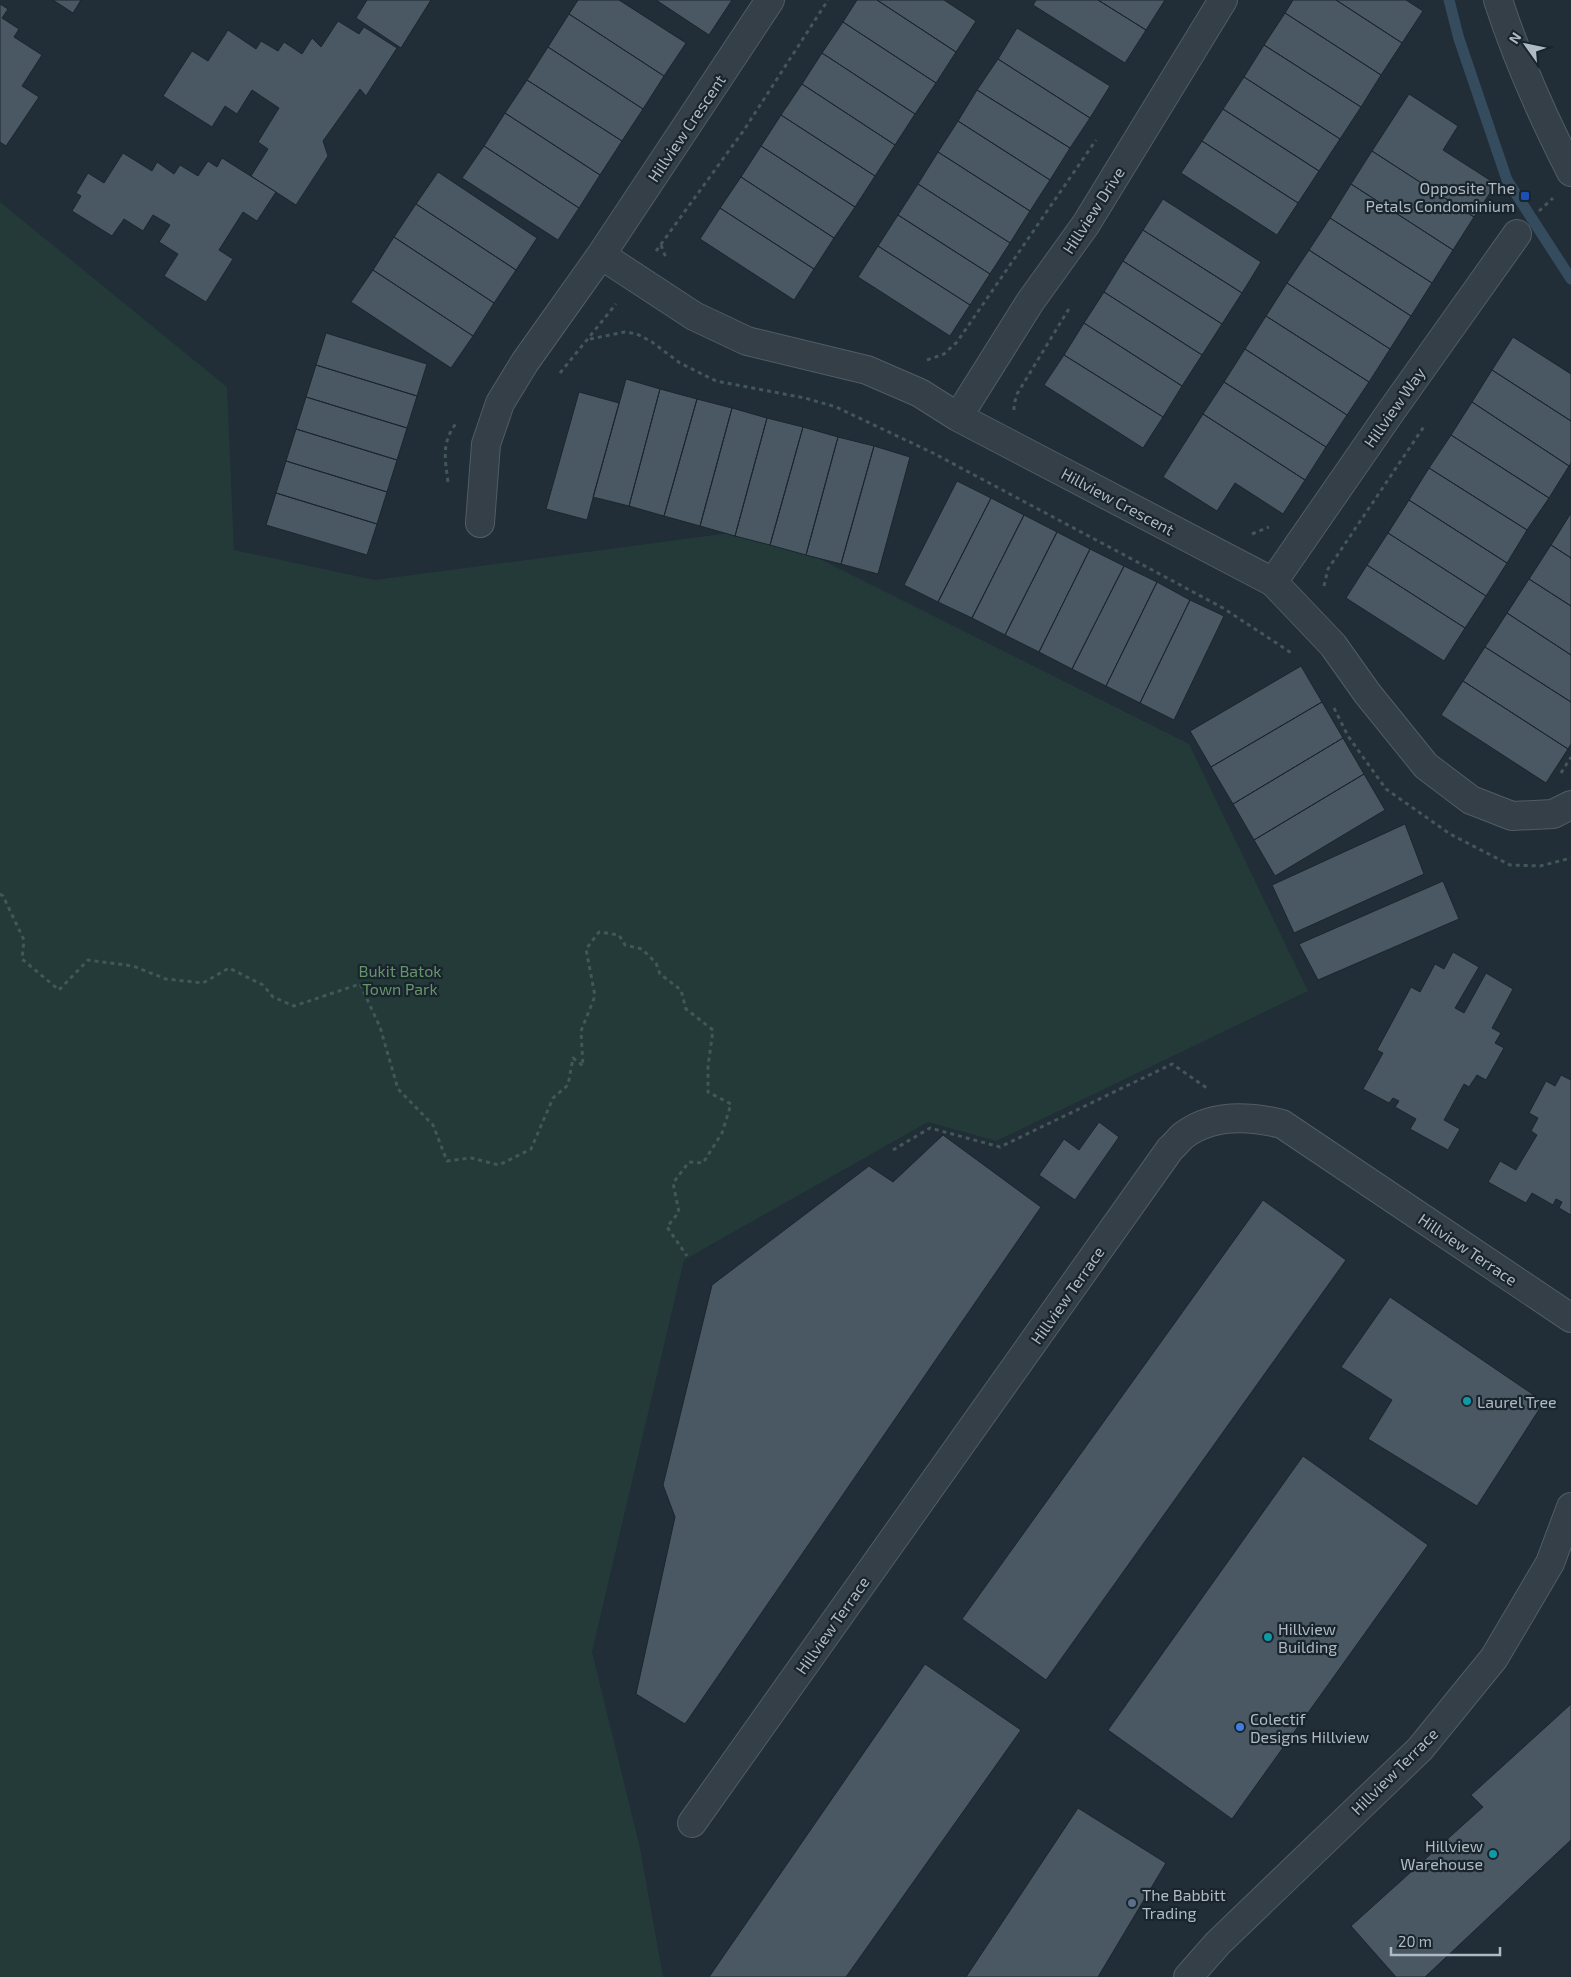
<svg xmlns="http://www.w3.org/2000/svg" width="1571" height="1977" font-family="'Exo 2',sans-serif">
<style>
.green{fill:#233a39}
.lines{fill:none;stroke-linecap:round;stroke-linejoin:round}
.stream{stroke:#354b5e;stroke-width:11}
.building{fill:#495863;stroke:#1c262e}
.minor-casing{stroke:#515d65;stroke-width:30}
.path{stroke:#425757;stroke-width:3;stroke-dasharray:4 4;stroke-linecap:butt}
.minor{stroke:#343f48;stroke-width:28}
.transit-dot{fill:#1a4fb4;stroke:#1a242c;stroke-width:2}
.culture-dot{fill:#0f9aa8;stroke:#1a242c;stroke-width:2}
.shop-dot{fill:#3f7fe0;stroke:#1a242c;stroke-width:2}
.service-dot{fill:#5c6f8a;stroke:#1a242c;stroke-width:2}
.labels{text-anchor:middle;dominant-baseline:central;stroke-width:4.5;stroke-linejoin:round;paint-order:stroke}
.street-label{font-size:16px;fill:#aebac4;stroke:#1a242c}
.poi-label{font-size:16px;fill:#aebac4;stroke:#1a242c;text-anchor:start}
.park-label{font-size:16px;fill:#66946b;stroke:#1a242c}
</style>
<rect width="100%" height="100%" fill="#212d37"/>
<!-- green -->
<path class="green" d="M0,202L227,387L234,550L375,580L760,529L1189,744L1308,991L996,1141L928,1122L684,1260L592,1652L640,1848L663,1977H0Z"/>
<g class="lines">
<!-- stream -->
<path class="stream" d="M1449,0L1459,39L1507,180L1571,279"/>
</g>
<!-- building -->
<path class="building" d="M53,0H81L73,13Z
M367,0H431L401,48L356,18Z
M578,0H619L686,43L664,76L569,14Z
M656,0H732L709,35Z
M857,0H877L956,52L936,83L843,22Z
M877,0H944L976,21L956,52Z
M1036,0H1098L1146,30L1125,63L1033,5Z
M1098,0H1165L1146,30Z
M1293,0H1336L1402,43L1381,75L1285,13Z
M1336,0H1406L1423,11L1402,43Z
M0,4L8,9L2,18L19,29L14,37L42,55L22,86L39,97L6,146L0,142Z
M1285,13L1381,75L1361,107L1264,45Z
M569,14L664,76L643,109L548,47Z
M338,21L359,34L364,27L397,48L366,96L360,89L323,141L328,156L296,205L251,176L268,149L258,142L279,108L252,90L237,114L225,106L212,127L163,96L192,51L208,61L228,30L256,49L261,41L278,51L284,42L302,54L312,38L321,47Z
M843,22L936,83L915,114L822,53Z
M1017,28L1110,86L1090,118L998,59Z
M1264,45L1361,107L1340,139L1244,77Z
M548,47L643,109L622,141L527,80Z
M822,53L915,114L895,145L802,84Z
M998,59L1090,118L1070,148L977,90Z
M1244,77L1340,139L1319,171L1223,109Z
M527,80L622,141L600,175L505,113Z
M802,84L895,145L875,176L781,115Z
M977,90L1070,148L1050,180L958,121Z
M1409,94L1458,126L1443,150L1496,184L1474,217L1372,151Z
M1223,109L1319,171L1298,203L1202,141Z
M505,113L600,175L579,208L484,146Z
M781,115L875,176L855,207L761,146Z
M958,121L1050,180L1030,211L938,152Z
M1202,141L1298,203L1277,235L1181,173Z
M484,146L579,208L558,240L462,178Z
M761,146L855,207L834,238L741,177Z
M1372,151L1474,217L1453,250L1351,184Z
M938,152L1030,211L1010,243L918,184Z
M123,153L152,171L157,162L174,174L180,165L198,176L208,161L217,167L222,158L276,192L257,221L243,212L219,250L233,259L206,302L164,276L178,254L159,242L170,225L153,215L143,231L124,219L112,236L72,211L81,196L76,193L88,173L104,183Z
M438,172L537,238L516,270L416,204Z
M741,177L834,238L814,269L720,208Z
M918,184L1010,243L990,274L898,215Z
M1351,184L1453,250L1432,283L1330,218Z
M1163,199L1261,262L1242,293L1143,230Z
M416,204L516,270L494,303L394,237Z
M720,208L814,269L794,300L700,239Z
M898,215L990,274L970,305L878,246Z
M1330,218L1432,283L1411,316L1309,250Z
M1143,230L1242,293L1222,324L1123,261Z
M394,237L494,303L473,336L373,270Z
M878,246L970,305L950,336L858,277Z
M1309,250L1411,316L1390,349L1287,283Z
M1123,261L1222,324L1202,355L1104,292Z
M373,270L473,336L451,368L351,302Z
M1287,283L1390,349L1369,382L1266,316Z
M1104,292L1202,355L1182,386L1084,323Z
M1266,316L1369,382L1347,415L1245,349Z
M1084,323L1182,386L1163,417L1064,355Z
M326,333L427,364L417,396L316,365Z
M1513,337L1571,374V421L1492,370Z
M1245,349L1347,415L1326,447L1224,382Z
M1064,355L1163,417L1143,448L1044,385Z
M316,365L417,396L407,428L306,397Z
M1492,370L1571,421V463L1569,466L1472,402Z
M626,379L660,389L629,506L593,497Z
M1224,382L1326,447L1305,480L1203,414Z
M660,389L697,399L664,516L629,506Z
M579,392L619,403L587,520L546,509Z
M306,397L407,428L397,460L296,429Z
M697,399L732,408L700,526L664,516Z
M1472,402L1569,466L1549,498L1451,435Z
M732,408L767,418L735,536L700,526Z
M1203,414L1305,480L1283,514L1235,483L1217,511L1163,477Z
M767,418L803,427L770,545L735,536Z
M803,427L838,437L806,555L770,545Z
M296,429L397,460L387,492L286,461Z
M1451,435L1549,498L1527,530L1429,468Z
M838,437L874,446L841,564L806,555Z
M874,446L910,457L878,574L841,564Z
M286,461L387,492L377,524L276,493Z
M1429,468L1527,530L1507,563L1409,500Z
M957,481L991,498L938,602L904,585Z
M276,493L377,524L367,555L266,525Z
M991,498L1024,515L972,618L938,602Z
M1409,500L1507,563L1486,596L1388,533Z
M1571,513V558L1551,545Z
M1024,515L1057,532L1005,635L972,618Z
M1057,532L1090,549L1039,652L1005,635Z
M1388,533L1486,596L1465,628L1367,565Z
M1551,545L1571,558V606L1529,579Z
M1090,549L1124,566L1072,669L1039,652Z
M1367,565L1465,628L1444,661L1346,598Z
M1124,566L1157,582L1106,686L1072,669Z
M1529,579L1571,606V655L1507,613Z
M1157,582L1190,600L1140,703L1106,686Z
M1190,600L1224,616L1174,720L1140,703Z
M1507,613L1571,655V702L1485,647Z
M1485,647L1571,702V744L1568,749L1463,681Z
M1301,666L1322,702L1211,767L1190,731Z
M1463,681L1568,749L1546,783L1441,715Z
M1322,702L1343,738L1233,804L1211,767Z
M1343,738L1364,774L1254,840L1233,804Z
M1364,774L1385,810L1275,876L1254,840Z
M1405,824L1424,874L1294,933L1272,885Z
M1443,881L1459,919L1318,980L1299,944Z
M1453,952L1479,967L1455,1008L1464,1013L1486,973L1513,989L1492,1028L1501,1033L1495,1043L1504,1048L1486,1080L1477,1075L1469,1087L1464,1084L1444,1120L1460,1129L1448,1150L1410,1129L1416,1119L1395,1107L1399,1101L1393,1098L1389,1103L1363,1089L1383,1053L1377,1050L1411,987L1420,992L1435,964L1444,969Z
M1561,1075L1571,1080V1215L1559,1208L1562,1202L1556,1199L1553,1205L1532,1193L1526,1203L1488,1182L1500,1161L1516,1170L1537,1135L1531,1131L1538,1118L1529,1113L1546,1081L1555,1086Z
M1099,1122L1119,1137L1075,1200L1039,1175L1064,1139L1079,1150Z
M943,1135L1041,1207L685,1724L636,1694L675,1517L663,1485L712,1285L869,1166L893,1182Z
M1263,1200L1346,1260L1046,1680L962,1619Z
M1390,1297L1544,1402L1477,1506L1368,1439L1392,1400L1341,1367Z
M1303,1456L1428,1545L1232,1819L1108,1730Z
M925,1664L1021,1730L846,1977H709Z
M1571,1704V1840L1425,1977H1396L1351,1926L1483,1807L1471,1795Z
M1078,1808L1166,1863L1098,1977H966Z"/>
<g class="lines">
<defs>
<path id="minor" d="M1498,0C1517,59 1543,117 1571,172
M601,255L694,316L747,341L867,370L920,393L958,417L1273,582L1333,645L1367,693L1426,766L1471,800L1512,816L1553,814L1571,805
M958,417L1030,302L1086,224L1223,0
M480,523L486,444L500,403L525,362L601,255L770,0
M1273,582L1392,410L1517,234
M692,1823L1170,1149C1175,1145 1179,1139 1184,1135C1212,1114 1250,1116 1282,1124L1571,1318
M1188,1977L1218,1943L1420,1749L1494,1658L1550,1563L1571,1507"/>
</defs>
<!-- minor casing -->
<use href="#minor" class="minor-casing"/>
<!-- path -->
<path class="path" d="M1539,211L1553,198
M661,245L666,258
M656,251L744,130L828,0
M590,339L625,332L637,334L652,342L680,363L716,381L805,398L836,407L933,453L1128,557L1223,608L1293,654
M927,360L944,354L957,342L1096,140
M560,373L616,304
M1014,410V405L1017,394L1070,307
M448,482C445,458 441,443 457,422
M1252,534L1269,527
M1324,586L1328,569L1425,425
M1334,708L1348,736L1386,789L1450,834L1510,865L1540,866L1571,858
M1561,773L1571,757
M0,894L3,896L24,940L22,959L59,990L88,960L133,966L166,979L203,983L229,968L263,985L273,997L294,1006L360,984L380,1027L398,1089L433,1125L447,1161L471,1158L499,1165L531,1149L553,1098L568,1085L573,1058L583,1066L581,1031L595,996L586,949L599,932L619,935L625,945L642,949L656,963L660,974L681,990L686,1009L713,1030L708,1066V1092L731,1104L722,1133L703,1163L689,1162L673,1183L679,1212L667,1227L687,1256
M893,1150L930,1128L1000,1147L1172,1064L1207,1088"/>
<!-- minor -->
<use href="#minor" class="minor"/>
</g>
<!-- markers -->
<rect class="transit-dot" x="1520" y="191" width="10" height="10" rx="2.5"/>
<g class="culture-dot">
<circle cx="1467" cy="1401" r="5"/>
<circle cx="1268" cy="1637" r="5"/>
<circle cx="1493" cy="1854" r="5"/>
</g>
<circle class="shop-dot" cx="1240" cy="1727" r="5"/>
<circle class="service-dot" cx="1132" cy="1903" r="5"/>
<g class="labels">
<!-- street labels -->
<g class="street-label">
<text transform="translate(686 128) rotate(-56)">Hillview Crescent</text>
<text transform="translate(1093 210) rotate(-57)">Hillview Drive</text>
<text transform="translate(1394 407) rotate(-55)">Hillview Way</text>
<text transform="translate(1118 501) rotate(28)">Hillview Crescent</text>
<text transform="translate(1468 1249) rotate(34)">Hillview Terrace</text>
<text transform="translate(1067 1295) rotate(-55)">Hillview Terrace</text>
<text transform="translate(832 1625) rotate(-55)">Hillview Terrace</text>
<text transform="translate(1394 1771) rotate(-45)">Hillview Terrace</text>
</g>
<!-- poi labels -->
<g class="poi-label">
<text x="1515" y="187" text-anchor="end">Opposite The<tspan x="1515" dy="18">Petals Condominium</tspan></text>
<text x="1477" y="1401">Laurel Tree</text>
<text x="1278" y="1628">Hillview<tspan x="1278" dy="18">Building</tspan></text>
<text x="1250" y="1718">Colectif<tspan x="1250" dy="18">Designs Hillview</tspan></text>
<text x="1483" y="1845" text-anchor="end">Hillview<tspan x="1483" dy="18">Warehouse</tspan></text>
<text x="1142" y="1894">The Babbitt<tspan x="1142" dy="18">Trading</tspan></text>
</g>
<!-- park labels -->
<g class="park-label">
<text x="400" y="970">Bukit Batok<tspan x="400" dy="18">Town Park</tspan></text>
</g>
</g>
<!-- north arrow -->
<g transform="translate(1526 45) rotate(303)" stroke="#1a242c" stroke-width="4" paint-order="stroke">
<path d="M0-4L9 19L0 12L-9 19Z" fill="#aebac4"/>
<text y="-8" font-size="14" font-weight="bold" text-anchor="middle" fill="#aebac4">N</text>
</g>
<!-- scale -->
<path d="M1391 1947v8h109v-8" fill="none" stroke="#aebac4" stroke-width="2.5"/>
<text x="1398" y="1947" font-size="15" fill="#aebac4" stroke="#1a242c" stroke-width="4" paint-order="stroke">20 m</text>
</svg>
